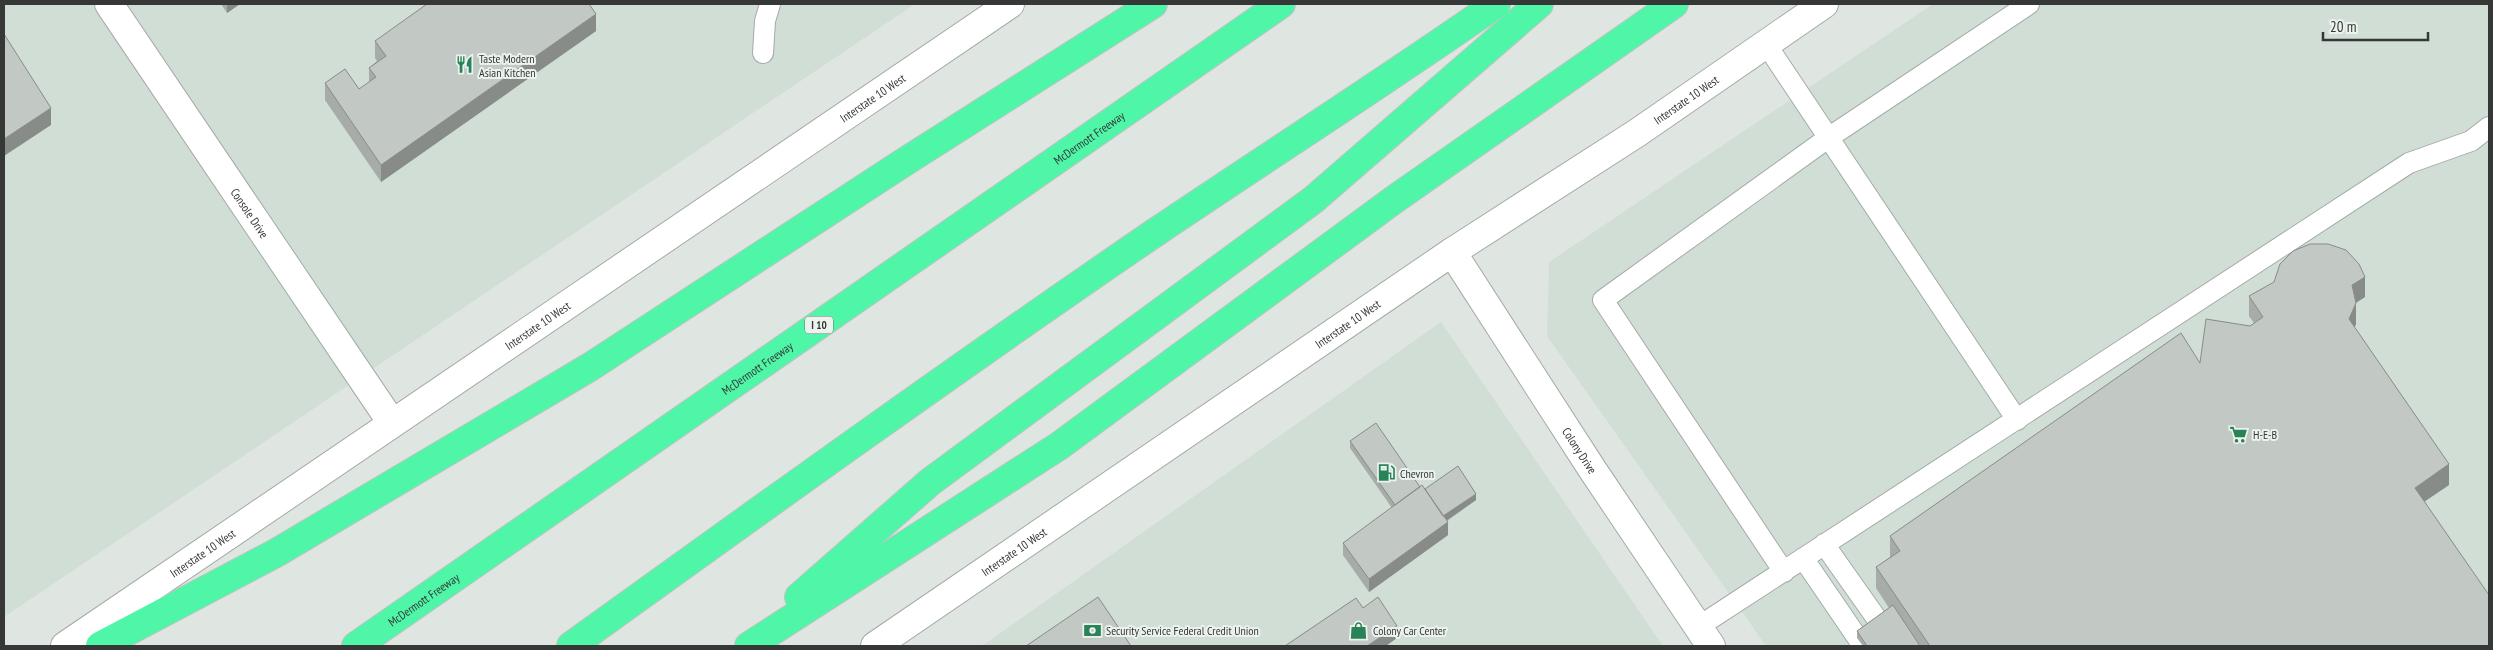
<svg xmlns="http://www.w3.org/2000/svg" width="2493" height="650" font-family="'PT Sans Narrow',sans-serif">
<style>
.built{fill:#d0ded5}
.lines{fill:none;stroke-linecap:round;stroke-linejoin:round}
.service-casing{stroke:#a5aba7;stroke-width:22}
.minor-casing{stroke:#a5aba7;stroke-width:30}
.secondary-casing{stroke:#a5aba7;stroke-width:30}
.motorway-casing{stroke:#c2c3c3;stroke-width:30}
.service{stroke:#fff;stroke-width:20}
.minor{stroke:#fff;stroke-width:28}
.secondary{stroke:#fff;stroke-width:28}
.motorway{stroke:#4ff6a7;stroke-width:28}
.wall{fill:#a7aca9}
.shaded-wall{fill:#888c89}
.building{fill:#c2c8c4;stroke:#888c89}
.labels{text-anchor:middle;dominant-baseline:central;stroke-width:4;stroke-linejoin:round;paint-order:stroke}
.shield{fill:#ecf3ef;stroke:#6c706e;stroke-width:1}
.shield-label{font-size:11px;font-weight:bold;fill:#353836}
.poi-label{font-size:12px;fill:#353836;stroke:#ecf3ef;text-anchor:start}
.street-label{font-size:12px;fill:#353836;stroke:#ecf3ef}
</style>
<rect width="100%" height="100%" fill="#dfe6e2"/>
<!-- built -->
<path class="built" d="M4,4H915L4,617Z
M1933,4H2489V646H1766L1547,336L1549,262Z
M1441,322L1663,646H982Z"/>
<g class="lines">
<defs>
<path id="service" d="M1766,44L2017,420
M763,53L765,21L770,4
M1824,544L1896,646
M1803,558L1863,646
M1784,572L1603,300L1828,138L2029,4
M1698,627L2409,163L2471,141L2489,127"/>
<g id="minor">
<path id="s1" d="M109,4L392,423"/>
<path id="s2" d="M1452,252L1592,469L1711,646"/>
</g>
<g id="secondary">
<path id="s3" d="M65,646L1010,4"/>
<path id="s4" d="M875,646L1452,252L1637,133L1824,4"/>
</g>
<g id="motorway">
<path d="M799,597L930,482L1313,200L1539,4"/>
<path d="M100,646L276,553L590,367L906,161L1153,4"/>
<path id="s5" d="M356,646L1281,4"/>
<path d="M571,646C764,507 957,368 1153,234C1267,157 1383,83 1496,4"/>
<path d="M749,646L1059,446L1395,199L1674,4"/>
</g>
</defs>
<!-- service casing -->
<use href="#service" class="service-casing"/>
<!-- minor casing -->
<use href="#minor" class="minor-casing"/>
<!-- secondary casing -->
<use href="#secondary" class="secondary-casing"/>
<!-- motorway casing -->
<use href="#motorway" class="motorway-casing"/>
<!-- service -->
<use href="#service" class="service"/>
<!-- minor -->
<use href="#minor" class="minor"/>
<!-- secondary -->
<use href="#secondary" class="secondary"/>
<!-- motorway -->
<use href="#motorway" class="motorway"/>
</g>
<!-- wall -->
<path class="wall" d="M221,4H240L227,13Z
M596,31L381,182L325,100V83L359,89L369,83V68L377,61L375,58V41Z
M2249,296L2365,297L2356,303V324L2354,327L2449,485L2425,501L2489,646H1863L1857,638V631L1889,608L1876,588V567L1890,557V536L2200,363L2254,323L2249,316Z
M1350,441L1420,487L1425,489L1476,500L1447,521L1448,535L1369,592L1343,555V543L1392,508L1350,448Z"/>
<!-- shaded-wall -->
<path class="shaded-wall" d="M227,4H240L227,13Z
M596,14V31L381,182V165Z
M51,108V125L4,156V139Z
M2365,277V297L2352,305V285Z
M2356,303V324L2349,340V319Z
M2449,464V485L2415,508V488Z
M1476,494V500L1440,525V518Z
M1448,522V535L1369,592V579Z
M1397,626V638L1386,646H1367Z"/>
<!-- building -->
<path class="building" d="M427,4H589L596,14L381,165L325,83L345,69L359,89L376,77L369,68L386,56L375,41Z
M4,34L51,108L4,139Z
M2310,244H2328L2346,250L2359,264L2365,277L2352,285L2356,303L2349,319L2449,464L2415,488L2489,595V646H1930L1876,567L1900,551L1890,536L2181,333L2200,363L2206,319L2250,326L2263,317L2249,296L2274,282L2280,264L2293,251Z
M1376,423L1420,487L1395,505L1350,441Z
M1458,466L1476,494L1443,516L1425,489Z
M1422,485L1448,522L1369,579L1343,543Z
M1098,597L1131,646H1026Z
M1378,597L1397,626L1367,646H1285L1356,598L1363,608Z
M1893,605L1920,646H1867L1857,631Z"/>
<!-- icons -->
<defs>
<symbol id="restaurant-bare" viewBox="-9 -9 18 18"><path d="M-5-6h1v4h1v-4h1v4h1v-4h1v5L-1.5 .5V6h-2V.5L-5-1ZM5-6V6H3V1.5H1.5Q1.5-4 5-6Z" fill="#298358" stroke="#ecf3ef" stroke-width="2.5" paint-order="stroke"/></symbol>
<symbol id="supermarket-bare" viewBox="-9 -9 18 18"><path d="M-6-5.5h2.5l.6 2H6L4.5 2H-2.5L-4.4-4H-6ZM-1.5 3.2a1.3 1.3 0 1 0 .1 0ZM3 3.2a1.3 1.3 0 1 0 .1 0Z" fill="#298358" stroke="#ecf3ef" stroke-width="2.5" paint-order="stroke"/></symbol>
<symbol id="fuel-bare" viewBox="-9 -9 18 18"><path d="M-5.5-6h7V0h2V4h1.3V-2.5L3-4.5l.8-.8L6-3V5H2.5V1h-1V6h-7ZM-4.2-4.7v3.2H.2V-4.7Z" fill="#298358" stroke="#ecf3ef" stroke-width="2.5" paint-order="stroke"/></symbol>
<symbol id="bank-bare" viewBox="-9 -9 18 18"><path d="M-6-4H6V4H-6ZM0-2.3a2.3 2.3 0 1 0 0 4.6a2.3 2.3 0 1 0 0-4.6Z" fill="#298358" stroke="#ecf3ef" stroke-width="2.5" paint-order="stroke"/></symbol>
<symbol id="shop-bare" viewBox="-9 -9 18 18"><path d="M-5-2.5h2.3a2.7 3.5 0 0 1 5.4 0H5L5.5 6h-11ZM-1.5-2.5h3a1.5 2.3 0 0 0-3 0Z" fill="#298358" stroke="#ecf3ef" stroke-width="2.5" paint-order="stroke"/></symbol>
</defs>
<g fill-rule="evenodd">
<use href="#restaurant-bare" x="452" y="52" width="25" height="25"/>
<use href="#supermarket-bare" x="2226" y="422" width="25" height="25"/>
<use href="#fuel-bare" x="1374" y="460" width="25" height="25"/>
<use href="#bank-bare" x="1080" y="618" width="25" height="25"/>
<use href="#shop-bare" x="1346" y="618" width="25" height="25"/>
</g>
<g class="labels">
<!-- shield labels -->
<rect class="shield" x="805" y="316.5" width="28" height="17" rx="4"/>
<g class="shield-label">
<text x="819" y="325">I 10</text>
</g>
<!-- poi labels -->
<g class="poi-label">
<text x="479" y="58">Taste Modern<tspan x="479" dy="14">Asian Kitchen</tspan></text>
<text x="2253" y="434">H-E-B</text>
<text x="1400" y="473">Chevron</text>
<text x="1106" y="630">Security Service Federal Credit Union</text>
<text x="1373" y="630">Colony Car Center</text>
</g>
<!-- street labels -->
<g class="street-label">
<text stroke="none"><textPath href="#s3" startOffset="976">Interstate 10 West</textPath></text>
<text stroke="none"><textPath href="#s4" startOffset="978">Interstate 10 West</textPath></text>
<text stroke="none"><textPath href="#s5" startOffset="892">McDermott Freeway</textPath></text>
<text stroke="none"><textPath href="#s1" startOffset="252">Console Drive</textPath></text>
<text stroke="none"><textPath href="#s4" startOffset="572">Interstate 10 West</textPath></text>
<text stroke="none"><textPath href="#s3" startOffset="571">Interstate 10 West</textPath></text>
<text stroke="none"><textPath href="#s5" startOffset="488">McDermott Freeway</textPath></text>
<text stroke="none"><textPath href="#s2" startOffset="236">Colony Drive</textPath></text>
<text stroke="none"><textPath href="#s3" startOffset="166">Interstate 10 West</textPath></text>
<text stroke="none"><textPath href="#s4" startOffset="168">Interstate 10 West</textPath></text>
<text stroke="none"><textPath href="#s5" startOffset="82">McDermott Freeway</textPath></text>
</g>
</g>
<!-- border -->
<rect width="2493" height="650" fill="none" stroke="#353836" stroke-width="10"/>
<!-- scale -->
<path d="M2323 32v8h105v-8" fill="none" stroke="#353836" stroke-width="2.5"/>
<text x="2330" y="32" font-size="15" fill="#353836" stroke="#ecf3ef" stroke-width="4" paint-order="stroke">20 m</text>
</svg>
